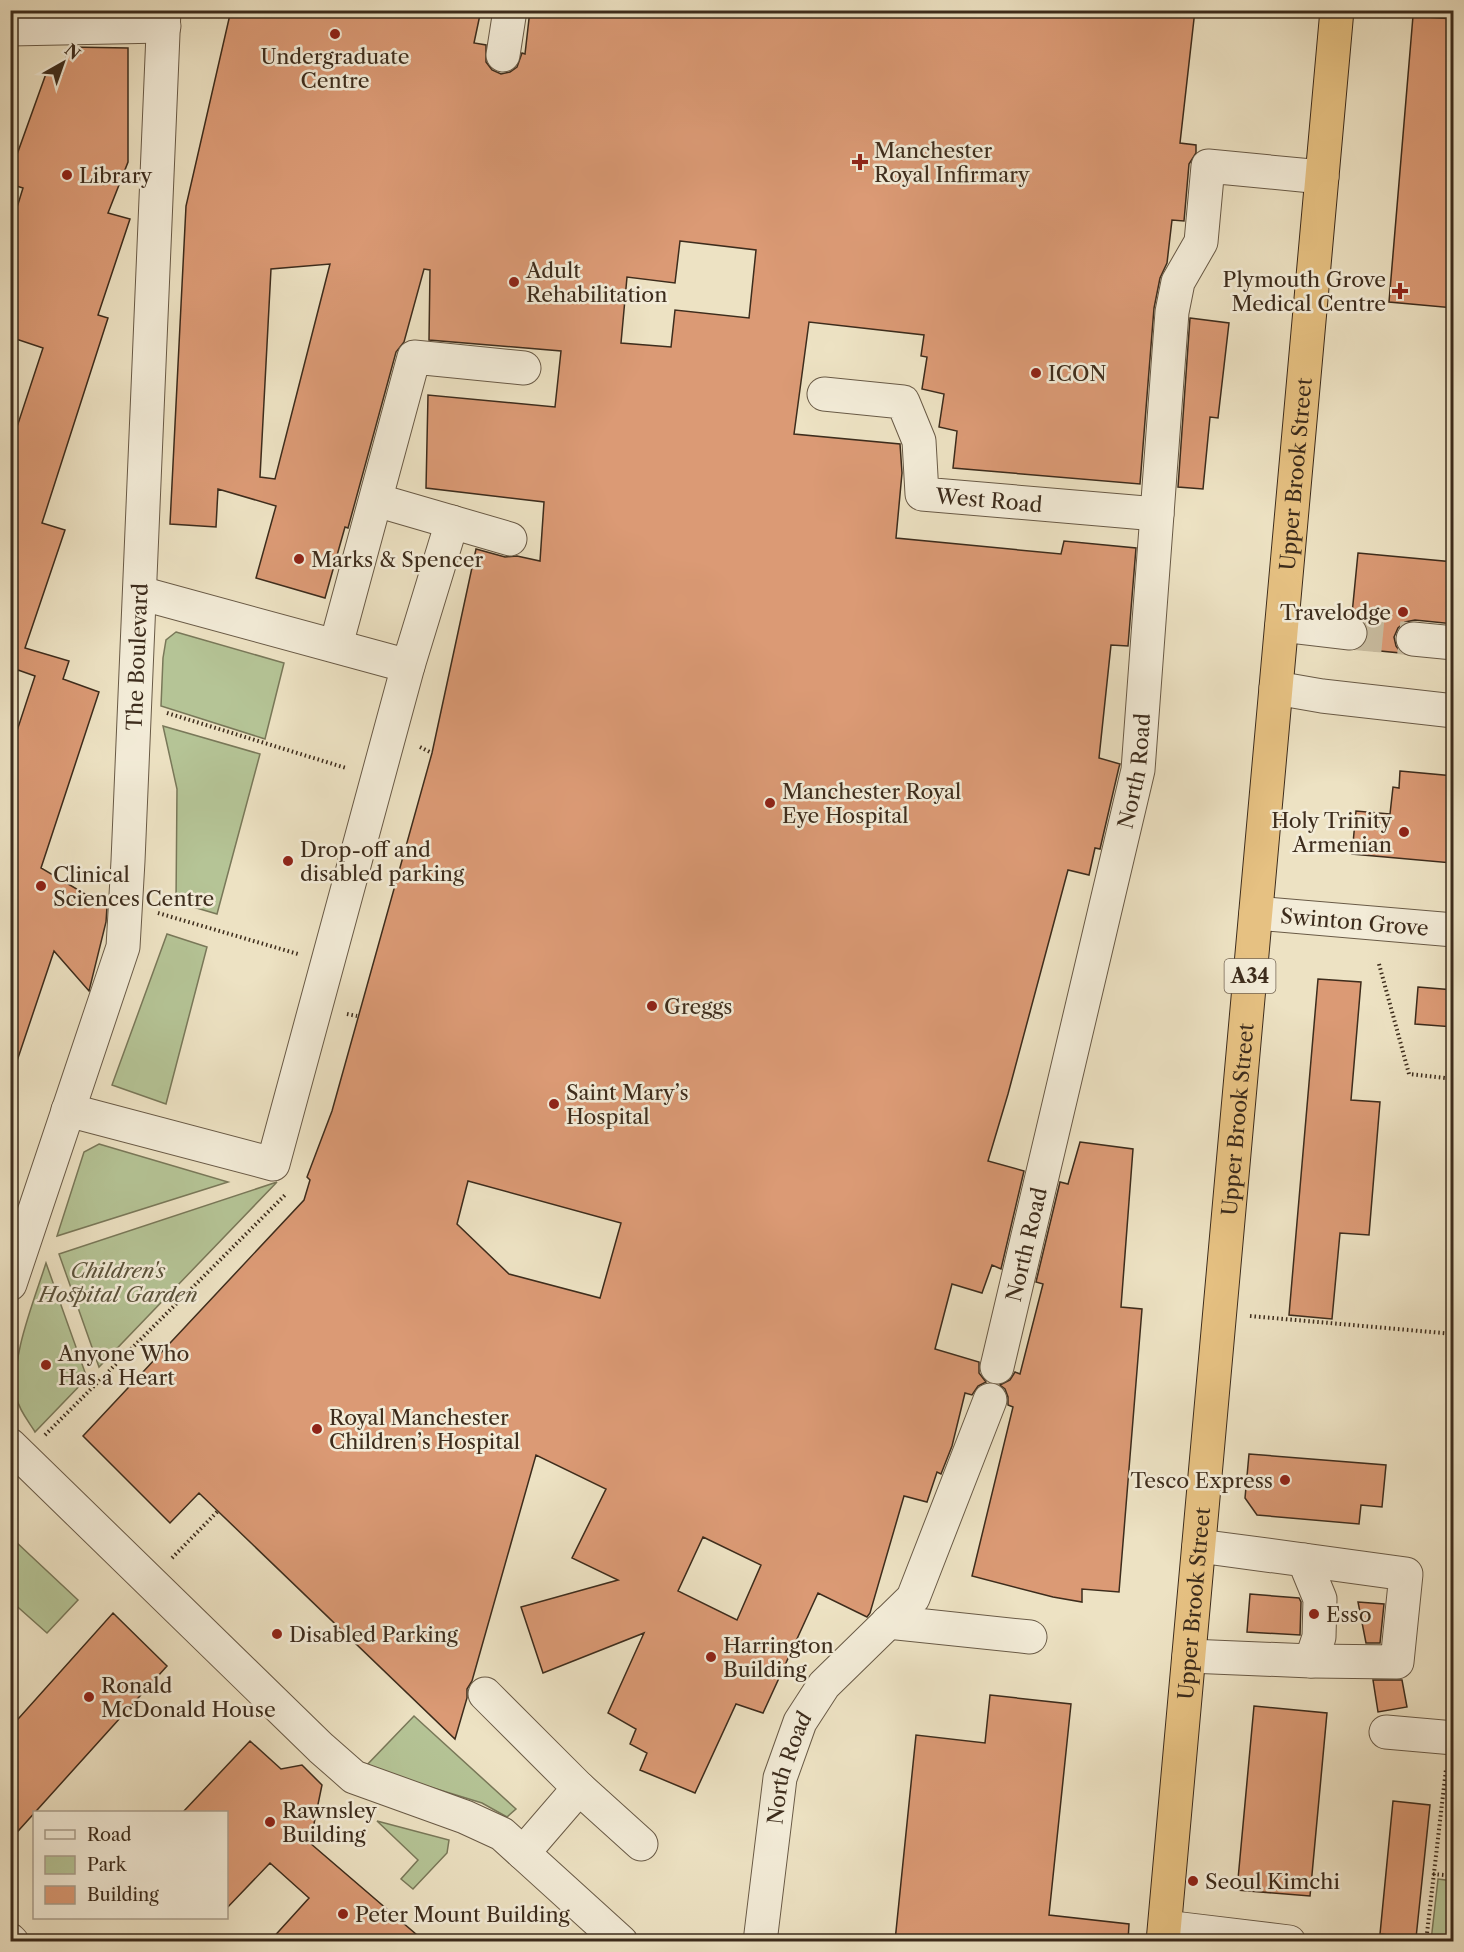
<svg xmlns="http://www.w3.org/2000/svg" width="1464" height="1952" font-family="'Libre Caslon Text',serif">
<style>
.green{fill:#b5c496;stroke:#797859;stroke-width:1.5}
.building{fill:#db9a75;stroke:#3d2c1c;stroke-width:1.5;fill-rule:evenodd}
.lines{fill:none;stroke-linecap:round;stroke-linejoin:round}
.minor-tunnel{stroke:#cabea2;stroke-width:33;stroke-dasharray:33 16;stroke-linecap:butt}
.minor-casing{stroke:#695a46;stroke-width:35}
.highway-casing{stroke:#3d2c1c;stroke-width:35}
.path{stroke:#3d2c1c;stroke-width:4;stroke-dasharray:1.5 3;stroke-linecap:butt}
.minor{stroke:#f3ecd8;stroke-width:33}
.highway{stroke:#e6c182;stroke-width:33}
.poi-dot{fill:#8f2418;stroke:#f3ecd8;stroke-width:2}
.labels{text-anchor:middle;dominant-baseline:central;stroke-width:5;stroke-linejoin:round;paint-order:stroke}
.shield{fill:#f3ecd8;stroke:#746654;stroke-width:1.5}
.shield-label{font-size:20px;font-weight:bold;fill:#3d2c1c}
.poi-label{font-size:21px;fill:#3d2c1c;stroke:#f3ecd8;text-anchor:start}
.street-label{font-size:21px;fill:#3d2c1c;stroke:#f3ecd8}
.park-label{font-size:21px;font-style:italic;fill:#5b523a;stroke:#f3ecd8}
</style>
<rect width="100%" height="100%" fill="#ede2c3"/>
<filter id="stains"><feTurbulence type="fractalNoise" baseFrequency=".00333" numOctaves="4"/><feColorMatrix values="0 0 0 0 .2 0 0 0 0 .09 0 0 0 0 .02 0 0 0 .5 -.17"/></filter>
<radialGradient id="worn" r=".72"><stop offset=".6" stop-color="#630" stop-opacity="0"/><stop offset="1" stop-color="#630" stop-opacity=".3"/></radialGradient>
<!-- green -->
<path class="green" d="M176,632L284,663L265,739L161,706L163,658L166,640Z
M163,726L260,754L217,914L176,902L177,789Z
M167,934L207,947L166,1104L112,1085Z
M99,1144L228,1182L57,1236L84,1152Z
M277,1182L99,1367L59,1254Z
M46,1263L87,1378L35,1432C29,1422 19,1410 17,1399C9,1361 34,1301 46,1263Z
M15,1541L78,1600L47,1633L11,1601Z
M414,1716L516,1809L507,1817L482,1803L365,1767Z
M377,1821L449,1840L447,1853L413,1889L401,1879L418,1860Z
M1438,1879L1453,1881V1941H1431Z"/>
<!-- building -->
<path class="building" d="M231,10H481L474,43L486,45V62L492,70L501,74L510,72L517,67L522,53L525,54L530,10H1195L1180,143L1196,145V153L1189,164L1184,221L1172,220L1167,263L1160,278L1154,308L1140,484L953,468L957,431L939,427L944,394L922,389L927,357L921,356L924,335L809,322L794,434L900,444L902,473L896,538L1061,554L1064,541L1136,548L1128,646L1111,645L1099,758L1120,764L1119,767L1100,849L1095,848L1089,875L1068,870L1008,1094L988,1161L1024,1171L1001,1269L992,1265L982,1293L952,1284L935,1349L979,1362V1373L986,1382L978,1386L972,1395L965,1393L952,1446L941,1474L937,1472L927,1502L904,1496L870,1613L867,1617L818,1593L763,1713L736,1704L695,1793L640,1770L647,1753L630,1744L636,1729L608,1713L644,1633L543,1673L521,1607L618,1580L572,1558L606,1489L536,1455L472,1681L467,1689V1698L455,1739L199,1493L170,1523L83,1436L304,1200L310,1180L307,1177L332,1111L432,753L476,549L505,557L517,556L540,561L544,502L426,488L428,395L555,407L561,351L429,340L430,270L424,269L404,342L396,352L348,528L345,527L325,598L256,578L276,506L218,489L216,527L170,524L186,206ZM680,241L756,250L749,318L675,310L671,347L621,343L627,277L675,283ZM330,264L275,479L260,477L271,269ZM468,1181L621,1223L600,1298L509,1274L457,1224ZM703,1537L761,1565L737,1620L678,1591Z
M1413,16L1454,19V308L1389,302Z
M69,47L128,48V162L108,213L130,219L98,315L108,318L42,523L65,530L25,648L69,661L63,679L99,692L41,868L107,907L106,922L89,991L54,951L15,1067L10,1066V752L35,676L18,670L15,678L10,677V448L43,348L10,337V230L23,188L10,184V174L47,71L62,75Z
M1190,318L1229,323L1218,418L1210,417L1203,489L1178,487Z
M1358,553L1454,562V624L1415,620L1405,622L1398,628L1394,637L1396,646L1401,653L1359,649L1365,644L1369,635L1367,626L1362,618L1352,614Z
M1400,771L1454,776L1452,863L1352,854L1356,811L1390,814L1393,787L1399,788Z
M1318,979L1361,982L1351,1100L1380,1102L1369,1235L1340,1233L1332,1319L1289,1315Z
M1418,987L1454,990V1027L1415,1024Z
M1080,1142L1133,1149L1121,1307L1142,1309L1119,1592L1082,1589V1602L1053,1597L972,1576L1013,1407L1008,1405V1397L1005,1389L1000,1385L1010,1380L1015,1372L1020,1374L1043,1284L1036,1282L1060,1182L1068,1184Z
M1249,1454L1386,1465L1382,1507L1361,1505L1359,1524L1257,1515L1245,1498Z
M1250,1594L1299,1598L1301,1602L1300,1635L1247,1632Z
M1358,1602L1384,1604L1380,1643H1366Z
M113,1613L167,1666L10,1840V1728Z
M1373,1680H1402L1407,1707L1378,1712Z
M990,1695L1071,1704L1049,1915L1129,1924L1128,1941H895L916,1735L985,1743Z
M1254,1706L1327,1713L1310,1896L1237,1890Z
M250,1741L281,1769L302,1765L322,1785L310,1843L424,1941H270L309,1898L270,1863L226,1909V1812H183Z
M1393,1801L1430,1805L1416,1938L1380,1934Z"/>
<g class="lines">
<!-- minor-tunnel -->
<path class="minor-tunnel" d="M1350,633L1413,639"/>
<defs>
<g id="minor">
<path d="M10,29L164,26"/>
<path d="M503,55L510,10"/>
<path id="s1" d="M824,394L903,402L919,441L922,494L1157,514"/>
<path d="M376,500L510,539"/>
<path d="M1282,625L1350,633"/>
<path d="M1413,639L1454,643"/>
<path d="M336,645L414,357L524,368"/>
<path d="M408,666L452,522"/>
<path d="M1276,688L1322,696L1454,711"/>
<path id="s2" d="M1256,913L1454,930"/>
<path d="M68,1110L273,1164L408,666L140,593"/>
<path id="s3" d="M10,1284L123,947L128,861L164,10"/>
<path id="s4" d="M997,1367L1138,770L1172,312L1178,282L1201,242L1208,166L1322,177"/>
<path d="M10,1445L321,1748L354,1777L465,1817L502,1834L621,1942"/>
<path d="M1304,1560L1406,1574L1397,1662L1311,1661"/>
<path d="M888,1622L1030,1637"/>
<path d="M1189,1656L1311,1661L1319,1637L1320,1599L1304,1560L1199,1546"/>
<path d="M485,1694L579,1788L523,1853"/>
<path d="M1386,1732L1454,1738"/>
<path d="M579,1788L641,1844"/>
<path d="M1165,1927L1289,1942"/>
<path d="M10,1940L12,1942"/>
<path id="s5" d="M760,1942L780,1778L800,1722L824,1685L913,1598L990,1400"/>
</g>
<g id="highway">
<path id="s6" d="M1163,1942L1337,10"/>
</g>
</defs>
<!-- minor casing -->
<use href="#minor" class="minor-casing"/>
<!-- highway casing -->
<use href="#highway" class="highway-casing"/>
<!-- path -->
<path class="path" d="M167,713L346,768
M420,747L432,753
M158,913L298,954
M1379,964L1409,1074L1454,1079
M347,1014L357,1016
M1250,1316L1454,1334
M45,1435L286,1194
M172,1558L218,1511
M1452,1705L1454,1691
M1433,1874L1454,1876
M1426,1942L1446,1769"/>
<!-- minor -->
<use href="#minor" class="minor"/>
<!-- highway -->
<use href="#highway" class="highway"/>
</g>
<!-- markers -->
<g class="poi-dot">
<circle cx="335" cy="34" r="6"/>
<path d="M857 153h6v6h6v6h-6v6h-6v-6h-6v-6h6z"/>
<circle cx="67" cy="175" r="6"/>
<circle cx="514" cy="282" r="6"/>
<path d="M1397 282h6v6h6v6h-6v6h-6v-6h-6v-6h6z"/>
<circle cx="1036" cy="373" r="6"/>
<circle cx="299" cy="559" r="6"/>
<circle cx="1403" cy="612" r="6"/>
<circle cx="770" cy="803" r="6"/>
<circle cx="1404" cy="832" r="6"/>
<circle cx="288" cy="861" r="6"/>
<circle cx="41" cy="886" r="6"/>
<circle cx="652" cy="1006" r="6"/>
<circle cx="554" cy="1104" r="6"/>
<circle cx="46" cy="1365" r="6"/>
<circle cx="317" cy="1429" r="6"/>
<circle cx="1285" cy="1480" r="6"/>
<circle cx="1314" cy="1614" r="6"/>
<circle cx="277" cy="1634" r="6"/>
<circle cx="711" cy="1657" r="6"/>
<circle cx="89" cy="1697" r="6"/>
<circle cx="270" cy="1822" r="6"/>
<circle cx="1193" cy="1881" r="6"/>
<circle cx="343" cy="1914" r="6"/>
</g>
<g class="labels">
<!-- shield labels -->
<rect class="shield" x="1224.5" y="959" width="51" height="34" rx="4.5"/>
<g class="shield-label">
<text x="1250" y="976">A34</text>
</g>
<!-- poi labels -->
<g class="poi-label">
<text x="335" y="56" text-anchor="middle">Undergraduate<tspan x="335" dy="24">Centre</tspan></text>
<text x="874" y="150">Manchester<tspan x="874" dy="24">Royal Infirmary</tspan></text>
<text x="79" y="175">Library</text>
<text x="526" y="270">Adult<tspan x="526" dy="24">Rehabilitation</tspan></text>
<text x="1386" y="279" text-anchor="end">Plymouth Grove<tspan x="1386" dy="24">Medical Centre</tspan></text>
<text x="1048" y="373">ICON</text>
<text x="311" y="559">Marks &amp; Spencer</text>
<text x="1391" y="612" text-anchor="end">Travelodge</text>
<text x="782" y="791">Manchester Royal<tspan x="782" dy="24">Eye Hospital</tspan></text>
<text x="1392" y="820" text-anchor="end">Holy Trinity<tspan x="1392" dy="24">Armenian</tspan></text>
<text x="300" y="849">Drop-off and<tspan x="300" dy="24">disabled parking</tspan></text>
<text x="53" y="874">Clinical<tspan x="53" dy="24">Sciences Centre</tspan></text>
<text x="664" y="1006">Greggs</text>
<text x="566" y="1092">Saint Mary’s<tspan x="566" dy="24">Hospital</tspan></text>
<text x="58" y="1353">Anyone Who<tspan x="58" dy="24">Has a Heart</tspan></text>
<text x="329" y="1417">Royal Manchester<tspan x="329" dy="24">Children’s Hospital</tspan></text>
<text x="1273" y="1480" text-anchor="end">Tesco Express</text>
<text x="1326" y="1614">Esso</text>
<text x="289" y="1634">Disabled Parking</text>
<text x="723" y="1645">Harrington<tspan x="723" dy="24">Building</tspan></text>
<text x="101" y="1685">Ronald<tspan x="101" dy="24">McDonald House</tspan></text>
<text x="282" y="1810">Rawnsley<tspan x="282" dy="24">Building</tspan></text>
<text x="1205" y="1881">Seoul Kimchi</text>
<text x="355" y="1914">Peter Mount Building</text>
</g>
<!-- street labels -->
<g class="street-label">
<text stroke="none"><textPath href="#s6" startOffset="1474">Upper Brook Street</textPath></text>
<text stroke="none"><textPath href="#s1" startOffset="242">West Road</textPath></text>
<text stroke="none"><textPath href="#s3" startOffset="646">The Boulevard</textPath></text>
<text stroke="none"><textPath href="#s4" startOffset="612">North Road</textPath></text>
<text stroke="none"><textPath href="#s2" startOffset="99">Swinton Grove</textPath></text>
<text stroke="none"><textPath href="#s6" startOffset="826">Upper Brook Street</textPath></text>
<text stroke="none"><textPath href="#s4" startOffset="126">North Road</textPath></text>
<text stroke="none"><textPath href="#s6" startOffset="340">Upper Brook Street</textPath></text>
<text stroke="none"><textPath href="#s5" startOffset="177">North Road</textPath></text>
</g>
<!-- park labels -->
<g class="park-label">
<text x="118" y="1270">Children's<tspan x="118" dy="24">Hospital Garden</tspan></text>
</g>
</g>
<!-- margin -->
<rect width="1464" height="1952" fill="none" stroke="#ede2c3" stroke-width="36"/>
<rect x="12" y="12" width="1440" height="1928" fill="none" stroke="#3d2c1c" stroke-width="3"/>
<rect x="18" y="18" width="1428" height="1916" fill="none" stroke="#3d2c1c" stroke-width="1.5"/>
<!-- legend -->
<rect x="33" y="1811" width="195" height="108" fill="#f3ecd8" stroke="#aa9f8d" stroke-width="1.5"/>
<rect x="45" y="1830" width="30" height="9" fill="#f3ecd8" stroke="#aa9f8d" stroke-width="1.5"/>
<text x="87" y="1841" font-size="18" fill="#3d2c1c">Road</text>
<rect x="45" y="1856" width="30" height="18" fill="#b5c496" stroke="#aa9f8d" stroke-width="1.5"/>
<text x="87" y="1871" font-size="18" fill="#3d2c1c">Park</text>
<rect x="45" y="1886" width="30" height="18" fill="#db9a75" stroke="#aa9f8d" stroke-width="1.5"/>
<text x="87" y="1901" font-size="18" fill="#3d2c1c">Building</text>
<!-- north arrow -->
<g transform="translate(63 63) rotate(40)" stroke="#f3ecd8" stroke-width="4.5" paint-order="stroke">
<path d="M0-4.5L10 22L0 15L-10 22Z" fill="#3d2c1c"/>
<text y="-9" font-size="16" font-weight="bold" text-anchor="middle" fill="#3d2c1c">N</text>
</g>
<rect width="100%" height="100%" filter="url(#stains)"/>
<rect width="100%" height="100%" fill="url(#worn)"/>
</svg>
